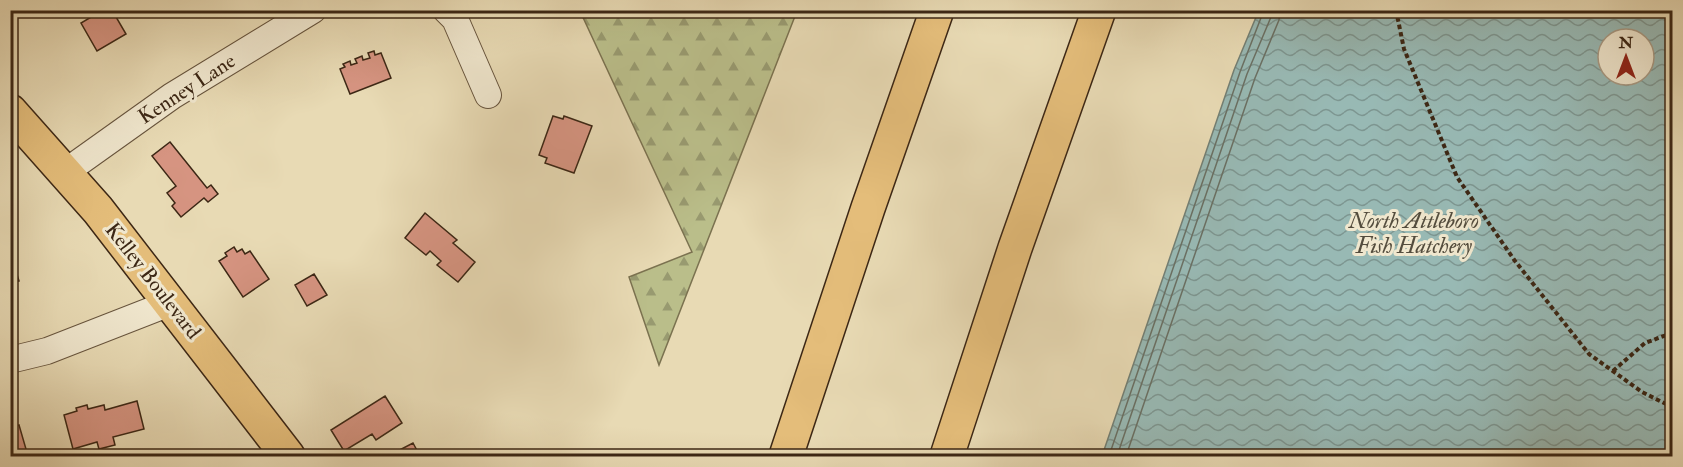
<svg xmlns="http://www.w3.org/2000/svg" width="1683" height="467" font-family="'IM FELL Double Pica',serif">
<style>
.forest{fill:url(#forest-firs);stroke:#7b7250;stroke-width:1.5}
.water{fill:url(#water-waves);stroke:#737f74;stroke-width:1.5;fill-rule:evenodd}
.lines{fill:none;stroke-linecap:round;stroke-linejoin:round}
.shore{stroke:#6a7064;stroke-width:1.5}
.building{fill:#d69481;stroke:#3c2715;stroke-width:1.5}
.minor-casing{stroke:#67543d;stroke-width:28}
.major-casing{stroke:#3c2715;stroke-width:36}
.highway-casing{stroke:#3c2715;stroke-width:36}
.path{stroke:#3c2715;stroke-width:4;stroke-dasharray:4.5 3;stroke-linecap:butt}
.minor{stroke:#f0e7ce;stroke-width:26}
.major{stroke:#e4bd7a;stroke-width:33}
.highway{stroke:#e4bd7a;stroke-width:33}
.labels{text-anchor:middle;dominant-baseline:central;stroke-width:6;stroke-linejoin:round;paint-order:stroke}
.street-label{font-size:21px;fill:#3c2715;stroke:#f0e7ce}
.water-label{font-size:22px;font-style:italic;fill:#534c3d;stroke:#f0e7ce}
</style>
<defs>
<pattern id="forest-firs" width="22" height="20" patternUnits="userSpaceOnUse" patternTransform="scale(1.5)"><rect width="22" height="20" fill="#babe8a"/><path d="M5 1l3.5 6h-7zM16 11l3.5 6h-7z" fill="#989a70"/></pattern>
<pattern id="water-waves" width="16" height="10" patternUnits="userSpaceOnUse" patternTransform="scale(1.5)"><rect width="16" height="10" fill="#98b9b4"/><path d="M0 5q4-4 8 0t8 0" fill="none" stroke="#7d9691"/></pattern>
</defs>
<rect width="100%" height="100%" fill="#e8dab4"/>
<filter id="stains"><feTurbulence type="fractalNoise" baseFrequency=".00333" numOctaves="4"/><feColorMatrix values="0 0 0 0 .2 0 0 0 0 .09 0 0 0 0 .02 0 0 0 .5 -.17"/></filter>
<radialGradient id="worn" r=".72"><stop offset=".6" stop-color="#630" stop-opacity="0"/><stop offset="1" stop-color="#630" stop-opacity=".3"/></radialGradient>
<!-- forest -->
<path class="forest" d="M580,11H797L659,365L629,277L692,252Z"/>
<!-- water -->
<path class="water" d="M1259,10L1672,11V456H1102L1234,70ZM1608,39H1644V75H1608Z"/>
<g class="lines">
<!-- shore -->
<path class="shore" d="M1109,456L1240,72L1264,10
M1117,456L1247,74L1271,17V10
M1126,456L1255,78L1279,20L1280,10"/>
</g>
<!-- building -->
<path class="building" d="M90,10H112L126,34L97,51L81,23L93,16Z
M374,51L375,55L381,53L391,78L350,94L340,69L345,67L343,64L350,61L351,65L357,63L355,59L362,56L363,60L370,58L368,53Z
M553,116L563,119L564,116L592,126L574,173L545,163L547,158L539,155Z
M170,142L207,188L211,185L218,194L208,202L204,198L181,217L172,206L175,203L167,193L176,186L152,156Z
M425,213L457,240L453,243L475,262L458,282L437,265L441,261L430,251L426,255L405,238Z
M234,247L237,252L242,249L245,254L250,251L269,279L243,297L219,261L227,256L225,253Z
M10,252L19,281L10,283Z
M314,274L327,295L307,306L295,285Z
M385,396L402,423L376,440L372,434L344,451L331,430Z
M137,401L144,429L113,437L115,445L99,449L97,442L73,449L64,415L77,411L76,408L87,405L88,409L104,405L105,410Z
M19,425L28,456H10V428Z
M413,443L420,456H388Z"/>
<g class="lines">
<defs>
<path id="minor" d="M446,10L455,19L488,95
M64,173L172,96L313,10
M10,360L47,351L170,303"/>
<path id="major" d="M10,111L98,210L288,456"/>
<path id="highway" d="M786,456L868,208L937,10
M947,456L1015,248L1099,10"/>
</defs>
<!-- minor casing -->
<use href="#minor" class="minor-casing"/>
<!-- major casing -->
<use href="#major" class="major-casing"/>
<!-- highway casing -->
<use href="#highway" class="highway-casing"/>
<!-- path -->
<path class="path" d="M1396,10L1404,49L1457,177L1515,261L1589,354L1642,392L1672,407
M1613,371L1645,343L1672,333"/>
<!-- minor -->
<use href="#minor" class="minor"/>
<!-- major -->
<use href="#major" class="major"/>
<!-- highway -->
<use href="#highway" class="highway"/>
</g>
<g class="labels">
<!-- street labels -->
<g class="street-label">
<text transform="translate(187 89) rotate(-33)">Kenney Lane</text>
<text transform="translate(153 281) rotate(52)">Kelley Boulevard</text>
</g>
<!-- water labels -->
<g class="water-label">
<text x="1414" y="221">North Attleboro<tspan x="1414" dy="25">Fish Hatchery</tspan></text>
</g>
</g>
<!-- margin -->
<rect width="1683" height="467" fill="none" stroke="#e8dab4" stroke-width="36"/>
<rect x="12" y="12" width="1659" height="443" fill="none" stroke="#3c2715" stroke-width="3"/>
<rect x="18" y="18" width="1647" height="431" fill="none" stroke="#3c2715" stroke-width="1.5"/>
<!-- north arrow -->
<g transform="translate(1626 57)"><circle r="28" fill="#f0e7ce" stroke="#a89a84" stroke-width="1.5"/>
<path d="M0-4.5L10 22L0 15L-10 22Z" fill="#8f2418"/>
<text y="-9" font-size="16" font-weight="bold" text-anchor="middle" fill="#3c2715">N</text>
</g>
<rect width="100%" height="100%" filter="url(#stains)"/>
<rect width="100%" height="100%" fill="url(#worn)"/>
</svg>
